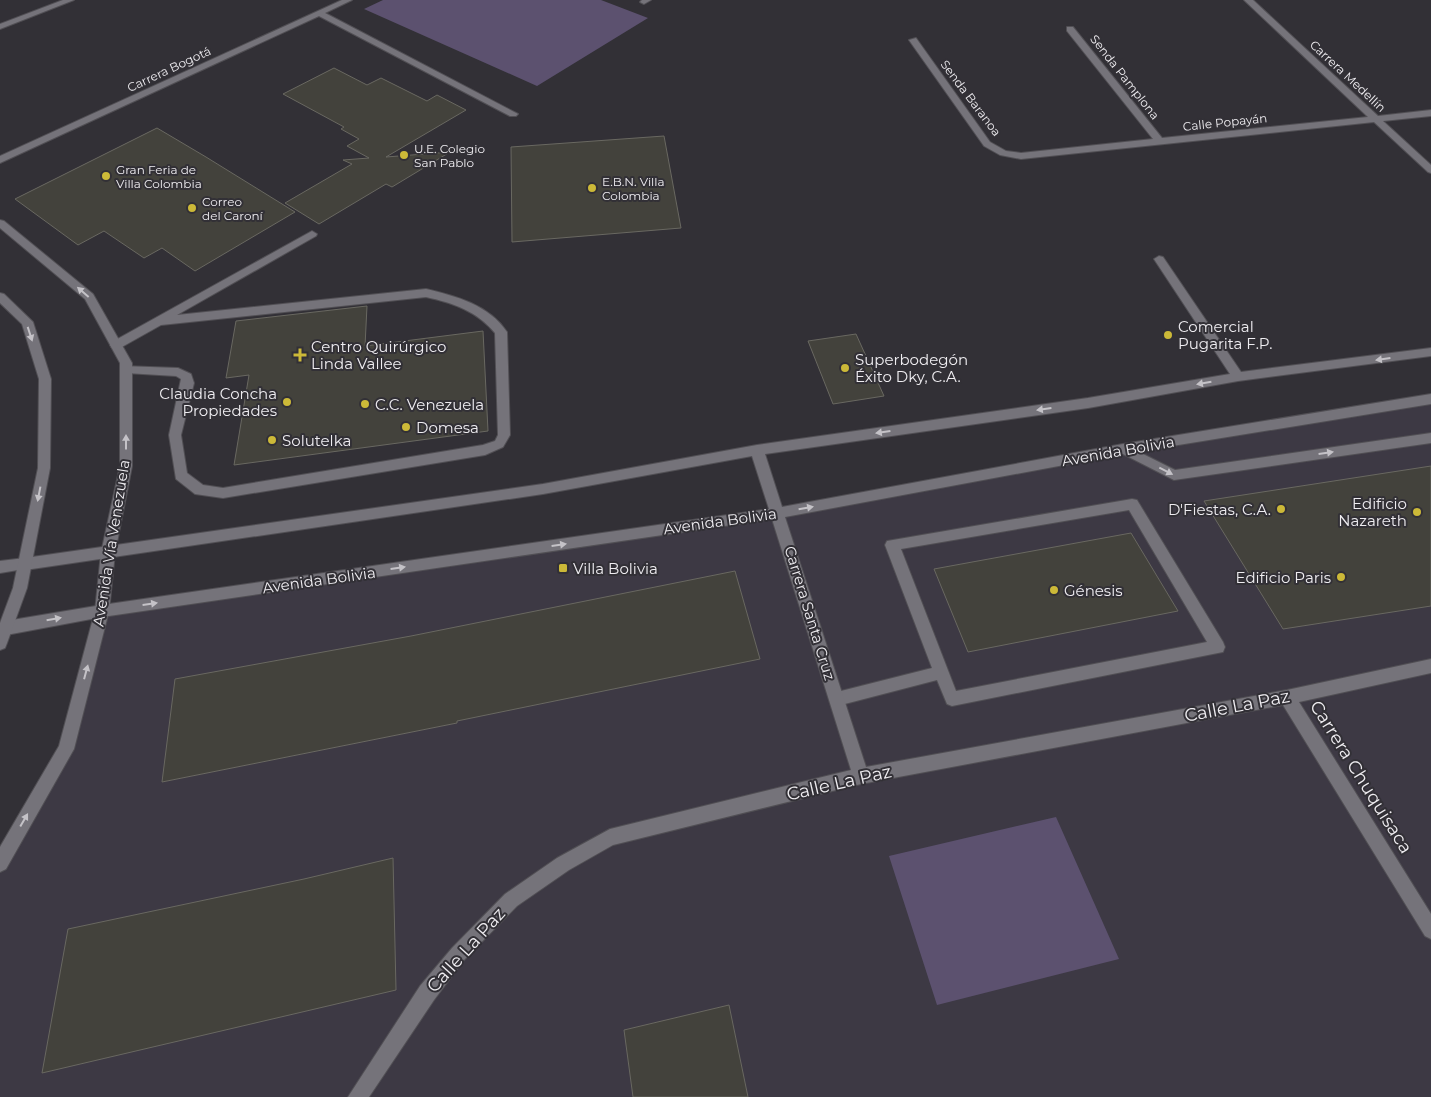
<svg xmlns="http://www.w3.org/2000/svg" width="1431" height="1097" font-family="Montserrat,sans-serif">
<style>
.built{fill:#3d3944}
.green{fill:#5c516f}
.building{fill:#43423c;stroke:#696861}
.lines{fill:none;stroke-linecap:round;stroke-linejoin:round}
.service-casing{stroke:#514f54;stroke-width:2}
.minor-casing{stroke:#514f54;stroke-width:2}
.tertiary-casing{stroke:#514f54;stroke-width:2}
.service{fill:#75737a;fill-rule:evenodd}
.minor{fill:#75737a;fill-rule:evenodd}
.tertiary{fill:#75737a;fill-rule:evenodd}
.oneway{fill:#c4c2c7}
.poi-dot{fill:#ccb938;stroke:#323036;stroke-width:2}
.labels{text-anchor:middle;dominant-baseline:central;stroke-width:4;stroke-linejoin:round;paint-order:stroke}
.far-street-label{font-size:12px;fill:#efedf1;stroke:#323036}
.far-poi-label{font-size:12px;fill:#efedf1;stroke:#323036;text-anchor:start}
.poi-label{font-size:15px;fill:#efedf1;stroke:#323036;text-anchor:start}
.street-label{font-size:15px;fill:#efedf1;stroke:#323036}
.near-street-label{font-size:18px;fill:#efedf1;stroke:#323036}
</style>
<rect width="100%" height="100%" fill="#323036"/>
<!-- built -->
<path class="built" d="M1431,399V1097H0V863L66,749L102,611L779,513Z"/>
<!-- green -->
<path class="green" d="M383,0H601L648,18L537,86L364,9Z
M1056,817L1119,959L937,1005L889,856Z"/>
<!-- building -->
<path class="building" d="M334,68L367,85L381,78L427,101L437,95L466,110L386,157L450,152L392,187L386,184L319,224L285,203L352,164L343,160L369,158L347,146L359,139L341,129L344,127L283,94Z
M157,128L206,157L295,212L195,271L162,248L144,258L104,231L78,245L15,199Z
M664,136L681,228L512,242L511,147Z
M367,306L365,346L483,331L488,431L234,465L249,375L226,378L236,321Z
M856,334L884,396L833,404L808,341Z
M1431,466V606L1283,629L1204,501Z
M1131,533L1178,611L968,652L934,569Z
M735,571L760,659L457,721V723L162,782L175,679L411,636Z
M393,858L396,990L42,1073L68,929L304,879Z
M729,1005L748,1097H633L624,1030Z"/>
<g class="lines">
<defs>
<path id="service" d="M312,231L317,234L316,236L177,315L426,289C456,296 489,305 507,332L510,435L503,447L485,455L223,498L195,494L176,479L169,435L181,379L176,376L126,373L122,372L120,369L122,366L178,368L191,374L194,383L181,435L187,473L203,485L223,488L483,445L495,441L498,435L495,333C477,311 453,303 426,297L161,325L120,348H112L110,345L112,342Z
M1431,433V443L1174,480L1119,452L1117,449L1119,446H1127L1175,470Z
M1132,499L1137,500L1223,642L1225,647L1223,652L952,706L947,704L937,680L837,706L832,704L829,699L832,694L837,692L932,668L885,545L887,541ZM1129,510L1207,642L956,691L901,549Z
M25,558L30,560L32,564L30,568L0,573V561Z"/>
<path id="minor" d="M63,0H74L0,29V24Z
M342,0H352L325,13L518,114L516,116H510L319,16L0,163V156Z
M642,0H651L644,4L640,2Z
M1244,0H1253L1378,116L1431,110V116L1383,121L1431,165V173L1428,172L1374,122L1021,159L1000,155L984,146L909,40L916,38L990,142L1006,151L1021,153L1153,139L1067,31V27H1073L1162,138L1368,117Z
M1159,256L1163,257L1241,372L1431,348V356L1238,381L1088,408L765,454L782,507L1123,444L1431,394V404L1123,454L785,517L866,767L1287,690L1431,659V673L1299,702L1431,914V939L1425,936L1283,705L861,784L613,845L569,870L517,906L464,960L434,1000L369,1097H348L420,986L452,948L505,894L557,858L610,829L851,770L772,519L102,617L6,635L0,631L1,623L6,621L102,605L769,509L752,456L543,494L25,570L20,568L18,564L20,560L25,558L543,484L757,445L1088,398L1230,374L1154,259Z"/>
<path id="tertiary" d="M0,220L4,221L93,294L132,363V466L115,553L109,611L74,749L6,869L0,872V847L59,746L95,611L101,553L120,466V363L85,299L0,228Z
M0,293L4,294L33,322L51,379L50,468L27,588L7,643L5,648L0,650V623L13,588L38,468L39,379L22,324L0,303Z"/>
</defs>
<!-- service casing -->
<use href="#service" class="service-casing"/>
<!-- minor casing -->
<use href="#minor" class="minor-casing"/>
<!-- tertiary casing -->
<use href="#tertiary" class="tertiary-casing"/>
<!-- service -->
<use href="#service" class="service"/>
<!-- minor -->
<use href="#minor" class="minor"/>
<!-- tertiary -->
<use href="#tertiary" class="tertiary"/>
</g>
<!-- one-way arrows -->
<defs><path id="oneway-solid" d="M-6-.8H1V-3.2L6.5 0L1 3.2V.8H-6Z" transform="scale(1.25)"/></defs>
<g class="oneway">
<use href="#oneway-solid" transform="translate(83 292) rotate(-139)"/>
<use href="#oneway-solid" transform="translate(30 334) rotate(72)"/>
<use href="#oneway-solid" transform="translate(1383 359) rotate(172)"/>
<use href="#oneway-solid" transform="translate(1204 383) rotate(170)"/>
<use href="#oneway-solid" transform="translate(1044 409) rotate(172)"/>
<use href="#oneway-solid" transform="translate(883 432) rotate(172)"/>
<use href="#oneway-solid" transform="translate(126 442) rotate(-90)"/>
<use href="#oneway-solid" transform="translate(1326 453) rotate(-8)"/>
<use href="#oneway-solid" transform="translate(1166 471) rotate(27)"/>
<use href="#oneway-solid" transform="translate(39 494) rotate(101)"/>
<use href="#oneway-solid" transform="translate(806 508) rotate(-10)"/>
<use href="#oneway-solid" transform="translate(559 545) rotate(-8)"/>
<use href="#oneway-solid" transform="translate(398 568) rotate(-8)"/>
<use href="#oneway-solid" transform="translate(150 604) rotate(-8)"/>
<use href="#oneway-solid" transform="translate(54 619) rotate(-10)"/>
<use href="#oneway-solid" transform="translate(86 672) rotate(-75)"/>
<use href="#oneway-solid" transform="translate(24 820) rotate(-60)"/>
</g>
<!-- markers -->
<g class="poi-dot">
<circle cx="404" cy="155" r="5"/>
<circle cx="106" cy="176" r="5"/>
<circle cx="592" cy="188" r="5"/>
<circle cx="192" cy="208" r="5"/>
<circle cx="1168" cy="335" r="5"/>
<path d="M297.5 347.5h5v5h5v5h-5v5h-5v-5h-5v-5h5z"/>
<circle cx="845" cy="368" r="5"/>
<circle cx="287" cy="402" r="5"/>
<circle cx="365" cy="404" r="5"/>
<circle cx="406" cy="427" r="5"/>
<circle cx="272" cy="440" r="5"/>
<circle cx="1281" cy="509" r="5"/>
<circle cx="1417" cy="512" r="5"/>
<rect x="558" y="563" width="10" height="10" rx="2.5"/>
<circle cx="1341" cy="577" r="5"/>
<circle cx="1054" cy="590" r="5"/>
</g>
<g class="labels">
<!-- far-street labels -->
<g class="far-street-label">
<text transform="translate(169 69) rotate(-25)">Carrera Bogotá</text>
<text transform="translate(1348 76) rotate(43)">Carrera Medellín</text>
<text transform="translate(1125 77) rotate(52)">Senda Pamplona</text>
<text transform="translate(971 98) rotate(53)">Senda Baranoa</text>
<text transform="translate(1225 122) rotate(-6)">Calle Popayán</text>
</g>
<!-- far-poi labels -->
<g class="far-poi-label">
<text x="414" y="148">U.E. Colegio<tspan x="414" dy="14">San Pablo</tspan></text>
<text x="116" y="169">Gran Feria de<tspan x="116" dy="14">Villa Colombia</tspan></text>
<text x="602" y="181">E.B.N. Villa<tspan x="602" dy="14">Colombia</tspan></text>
<text x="202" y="201">Correo<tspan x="202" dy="14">del Caroní</tspan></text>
</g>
<!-- poi labels -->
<g class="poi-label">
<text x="1178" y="326">Comercial<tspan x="1178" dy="17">Pugarita F.P.</tspan></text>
<text x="311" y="346">Centro Quirúrgico<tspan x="311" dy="17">Linda Vallee</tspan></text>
<text x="855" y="359">Superbodegón<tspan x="855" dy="17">Éxito Dky, C.A.</tspan></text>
<text x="277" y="393" text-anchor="end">Claudia Concha<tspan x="277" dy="17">Propiedades</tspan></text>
<text x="375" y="404">C.C. Venezuela</text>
<text x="416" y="427">Domesa</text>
<text x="282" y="440">Solutelka</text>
<text x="1407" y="503" text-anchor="end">Edificio<tspan x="1407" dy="17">Nazareth</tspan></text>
<text x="1271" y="509" text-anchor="end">D'Fiestas, C.A.</text>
<text x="573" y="568">Villa Bolivia</text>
<text x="1331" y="577" text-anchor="end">Edificio Paris</text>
<text x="1064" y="590">Génesis</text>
</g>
<!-- street labels -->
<g class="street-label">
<text transform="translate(1118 451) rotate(-10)">Avenida Bolivia</text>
<text transform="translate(720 521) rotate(-8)">Avenida Bolivia</text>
<text transform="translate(111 543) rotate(-81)">Avenida Vía Venezuela</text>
<text transform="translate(319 580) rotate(-8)">Avenida Bolivia</text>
<text transform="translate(810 613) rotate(73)">Carrera Santa Cruz</text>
</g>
<!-- near-street labels -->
<g class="near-street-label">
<text transform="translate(1237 706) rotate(-11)">Calle La Paz</text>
<text transform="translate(1361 777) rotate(58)">Carrera Chuquisaca</text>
<text transform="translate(839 783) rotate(-13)">Calle La Paz</text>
<text transform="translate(466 950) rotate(-48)">Calle La Paz</text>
</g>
</g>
</svg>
